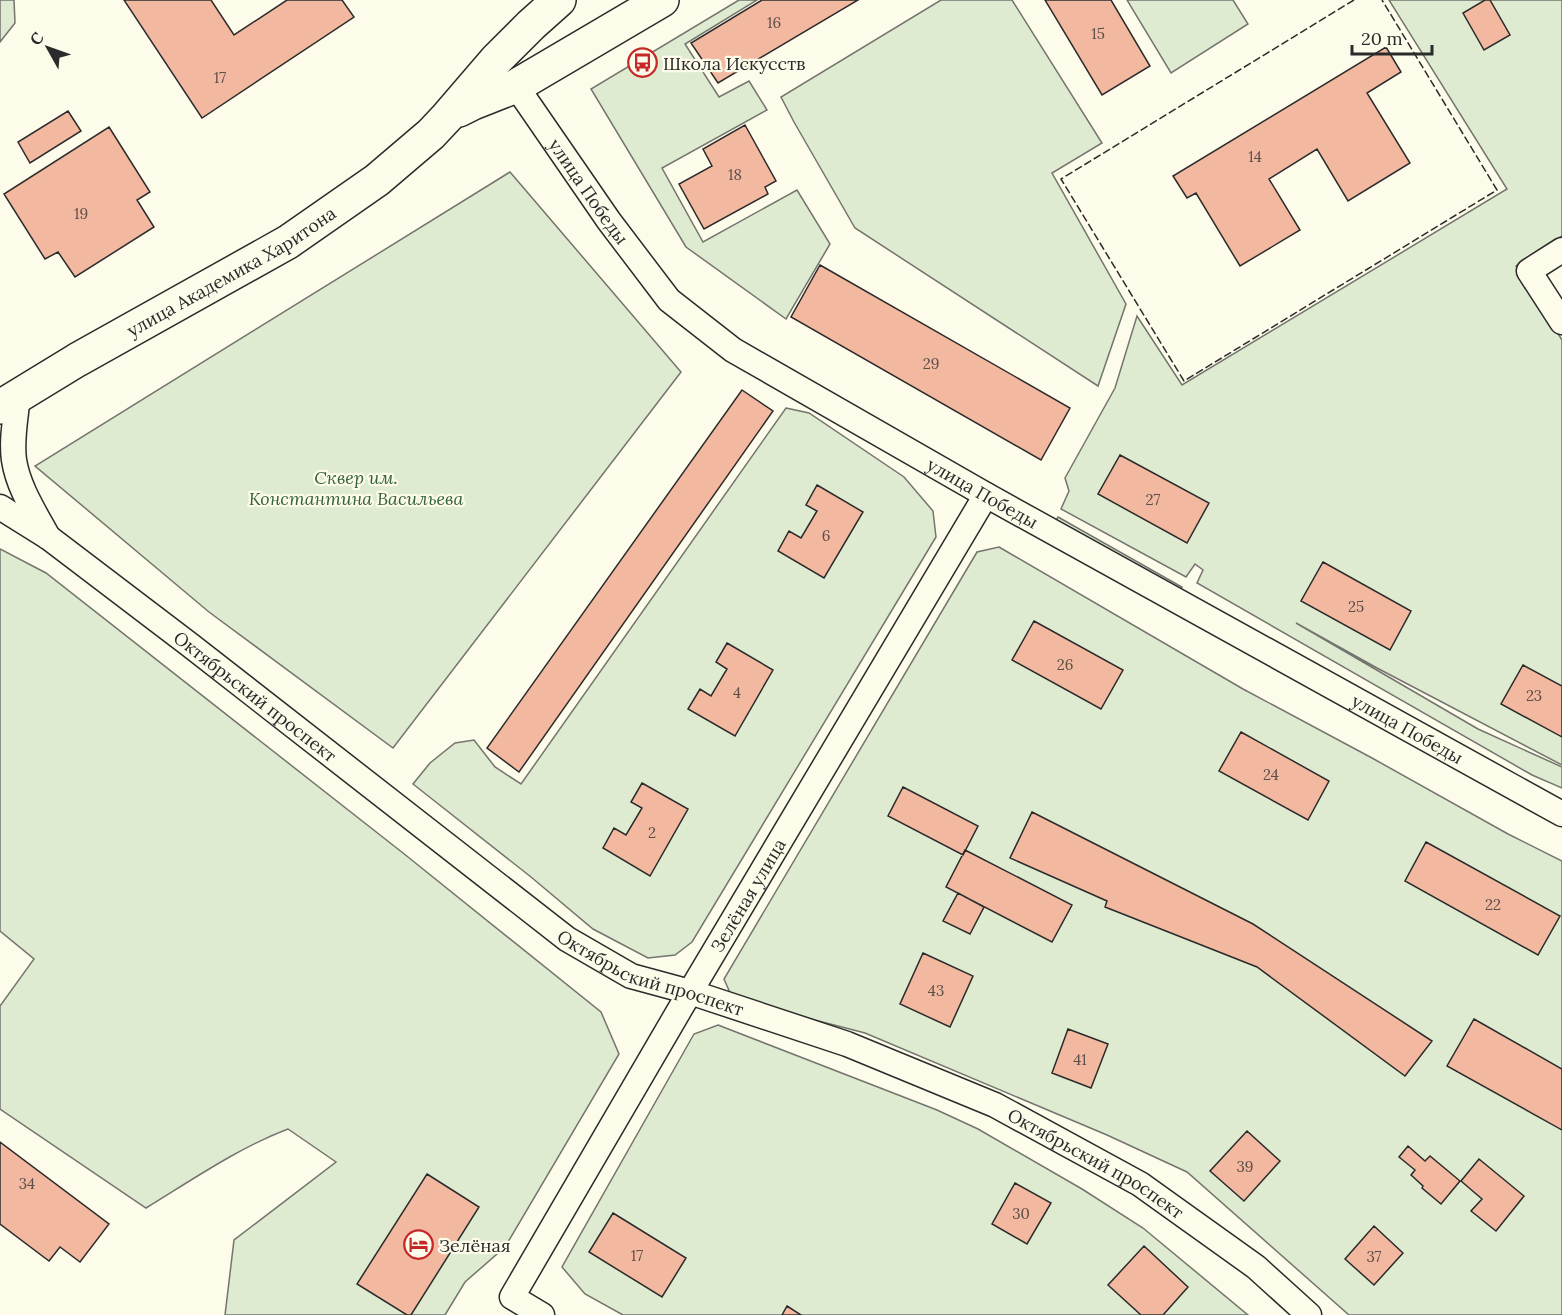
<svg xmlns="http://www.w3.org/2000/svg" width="1562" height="1315" font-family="Lora,serif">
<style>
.green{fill:#deebd1;stroke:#74746e;stroke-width:1.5}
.building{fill:#f2b8a0;stroke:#2b2b2b;stroke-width:1.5}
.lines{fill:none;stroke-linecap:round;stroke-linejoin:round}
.minor-casing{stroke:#2b2b2b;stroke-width:27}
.secondary-casing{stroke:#2b2b2b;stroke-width:36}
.minor{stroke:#fdfbea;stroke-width:24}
.secondary{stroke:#fdfbea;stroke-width:33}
.fence{stroke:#2b2b2b;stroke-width:1.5;stroke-dasharray:8 3;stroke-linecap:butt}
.labels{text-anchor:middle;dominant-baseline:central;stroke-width:4.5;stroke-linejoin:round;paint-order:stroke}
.number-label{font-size:15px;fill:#5d4e48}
.poi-label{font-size:18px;fill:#2b2b2b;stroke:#fdfbea;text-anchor:start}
.street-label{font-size:18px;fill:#2b2b2b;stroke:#fdfbea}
.park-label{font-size:18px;font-style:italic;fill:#34623c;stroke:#fdfbea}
</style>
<rect width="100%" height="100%" fill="#fdfbea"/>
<!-- green -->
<path class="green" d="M0,0H14L15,23L0,42Z
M739,0H757L685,44L719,97L749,81L767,110L662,168L703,242L797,190L830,244L786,319L686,247L591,89Z
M941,0H1012L1102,143L1052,173L1126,304L1098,386L855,228L794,122L781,97Z
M1127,0H1233L1248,24L1171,73Z
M1389,0H1562V236L1516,266L1562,340V765L1377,668L1296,623L1478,729L1562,767V788L1532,775L1197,583L1203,570L1195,564L1186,577L1061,509L1069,491L1065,478L1115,388L1137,316L1182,385L1507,189Z
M510,172L681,372L393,748L209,612L35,466Z
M786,408L809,413L904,477L933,511L936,537L692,942L675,955L648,958L593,929L531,877L413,784L430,763L455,743L474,740L495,767L521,784Z
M1058,517L1182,587L1177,598L1053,526Z
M999,547L1243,689L1372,758L1508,834L1562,861V1315H1349L1187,1172L1107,1135L865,1033L776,1010L731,995L724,979L977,552Z
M0,549L46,573L403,853L601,1012L619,1054L505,1247L465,1282L445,1315H225L234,1240L336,1162L288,1129C238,1148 192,1180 146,1208L0,1109V1006L34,959L0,931Z
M718,1025L937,1110L978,1129L1082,1189L1143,1228L1248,1315H623L585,1294L562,1267L694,1034Z"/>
<!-- building -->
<path class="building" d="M124,0H211L234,35L287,0H342L354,17L202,118Z
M762,0H858L718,83L691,43Z
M1045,0H1111L1150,66L1102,95Z
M1485,0H1490L1510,35L1484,50L1463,13Z
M1386,47L1401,72L1367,93L1410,163L1348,201L1317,149L1269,179L1300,230L1240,266L1196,193L1187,198L1173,176Z
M68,111L81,131L30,163L18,142Z
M745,125L776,181L765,187L768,194L704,229L679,184L712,166L703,149Z
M109,127L150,192L137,200L154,227L75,277L58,252L45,259L4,194Z
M820,265L1070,408L1041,460L791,317Z
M742,390L773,411L519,772L487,748Z
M1120,455L1209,503L1187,543L1098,494Z
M817,485L863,512L824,578L778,551L789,531L801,538L817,511L806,505Z
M1323,562L1411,611L1390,650L1301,601Z
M1034,621L1123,670L1101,709L1012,660Z
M727,643L773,670L735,736L688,709L700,689L711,696L727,669L716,662Z
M1523,665L1562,686V737L1501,704Z
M1241,732L1329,781L1308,820L1219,771Z
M642,783L688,809L650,876L603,848L614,828L626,835L642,808L631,802Z
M903,787L978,826L963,855L888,816Z
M1032,812L1253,924L1432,1041L1405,1076L1257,967L1105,907L1107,901L1010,858Z
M1426,842L1560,916L1538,955L1405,881Z
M965,850L1072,905L1052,942L946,887Z
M958,893L984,907L970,934L943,921Z
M923,953L973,976L950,1027L900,1004Z
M1474,1019L1562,1069V1130L1447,1066Z
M1068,1029L1108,1044L1091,1088L1052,1073Z
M1247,1131L1280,1161L1244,1201L1210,1171Z
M0,1142L109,1224L80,1262L60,1247L49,1261L0,1224Z
M1408,1146L1425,1161L1430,1156L1460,1181L1441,1204L1422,1188L1423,1186L1411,1175L1415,1170L1399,1157Z
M1479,1159L1524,1196L1496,1231L1471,1211L1482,1199L1461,1181Z
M427,1174L479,1207L411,1315H407L357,1284Z
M1015,1183L1051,1203L1027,1244L992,1224Z
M613,1213L686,1258L662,1297L589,1252Z
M1374,1226L1403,1253L1374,1285L1345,1259Z
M1144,1246L1188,1287L1163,1315H1141L1108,1285Z
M787,1306L801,1315H782Z"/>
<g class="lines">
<defs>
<g id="minor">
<path id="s1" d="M516,86L609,221L669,300L733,350L986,495L1562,814"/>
<path d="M1562,250L1529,271L1562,322"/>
<path d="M18,395C16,417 11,439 14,460C18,487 35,513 48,537"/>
<path id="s2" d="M0,507L48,537L190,645L567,939L631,976L690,992L847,1044L995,1105L1140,1184L1256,1267L1309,1315"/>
<path id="s3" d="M542,1315L512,1297L680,1009L986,495"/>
</g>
<g id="secondary">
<path d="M459,110L473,103L516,86L662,0"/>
<path id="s4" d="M0,407L77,360L288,242L377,180L431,134L447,117L496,60L531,25L559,0"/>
</g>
</defs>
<!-- minor casing -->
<use href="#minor" class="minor-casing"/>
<!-- secondary casing -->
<use href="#secondary" class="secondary-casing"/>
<!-- minor -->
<use href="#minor" class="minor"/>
<!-- secondary -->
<use href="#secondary" class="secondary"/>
<!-- fence -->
<path class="fence" d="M1354,0L1061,179L1184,381L1497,190L1382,0"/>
</g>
<!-- icons -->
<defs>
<symbol id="bus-ring" viewBox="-11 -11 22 22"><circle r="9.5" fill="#fdfbea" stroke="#c62828" stroke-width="1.5"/><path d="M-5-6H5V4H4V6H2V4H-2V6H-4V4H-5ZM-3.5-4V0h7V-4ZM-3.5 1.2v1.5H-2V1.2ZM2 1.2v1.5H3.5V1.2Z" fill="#c62828"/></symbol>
<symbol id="hotel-ring" viewBox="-11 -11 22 22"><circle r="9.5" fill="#fdfbea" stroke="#c62828" stroke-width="1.5"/><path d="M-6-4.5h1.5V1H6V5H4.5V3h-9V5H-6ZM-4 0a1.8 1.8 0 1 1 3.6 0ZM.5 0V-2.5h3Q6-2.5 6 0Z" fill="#c62828"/></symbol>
</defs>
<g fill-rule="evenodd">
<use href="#bus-ring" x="626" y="46" width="33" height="33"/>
<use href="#hotel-ring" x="402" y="1228" width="33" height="33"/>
</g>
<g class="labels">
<!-- number labels -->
<g class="number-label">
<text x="774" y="22">16</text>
<text x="1098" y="33">15</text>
<text x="220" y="77">17</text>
<text x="1255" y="156">14</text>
<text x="735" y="174">18</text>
<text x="81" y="213">19</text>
<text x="931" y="363">29</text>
<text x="1153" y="499">27</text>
<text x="826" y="535">6</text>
<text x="1356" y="606">25</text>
<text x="1065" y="664">26</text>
<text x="737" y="692">4</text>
<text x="1534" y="695">23</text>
<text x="1271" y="774">24</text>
<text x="652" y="832">2</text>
<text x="1493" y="904">22</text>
<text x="936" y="990">43</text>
<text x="1080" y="1059">41</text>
<text x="1245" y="1166">39</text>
<text x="27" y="1183">34</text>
<text x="1021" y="1213">30</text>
<text x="637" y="1255">17</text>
<text x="1374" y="1256">37</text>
</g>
<!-- poi labels -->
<g class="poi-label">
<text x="663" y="63">Школа Искусств</text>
<text x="439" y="1245">Зелёная</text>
</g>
<!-- street labels -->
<g class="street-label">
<text stroke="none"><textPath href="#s1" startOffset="128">улица Победы</textPath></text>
<text stroke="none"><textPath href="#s4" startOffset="268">улица Академика Харитона</textPath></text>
<text stroke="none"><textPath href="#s1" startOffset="632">улица Победы</textPath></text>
<text stroke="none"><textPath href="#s2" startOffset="318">Октябрьский проспект</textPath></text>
<text stroke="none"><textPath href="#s1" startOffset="1118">улица Победы</textPath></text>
<text stroke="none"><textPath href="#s3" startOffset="501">Зелёная улица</textPath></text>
<text stroke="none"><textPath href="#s2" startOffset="804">Октябрьский проспект</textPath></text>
<text stroke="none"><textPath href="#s2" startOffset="1290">Октябрьский проспект</textPath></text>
</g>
<!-- park labels -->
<g class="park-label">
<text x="356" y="477">Сквер им.<tspan x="356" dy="21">Константина Васильева</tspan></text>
</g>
</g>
<!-- north arrow -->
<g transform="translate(48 48) rotate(310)" stroke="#fdfbea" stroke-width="4.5" paint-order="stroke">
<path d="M0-4.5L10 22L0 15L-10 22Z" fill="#2b2b2b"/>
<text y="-9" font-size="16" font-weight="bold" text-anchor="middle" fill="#2b2b2b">С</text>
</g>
<!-- scale -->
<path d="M1352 45v9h80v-9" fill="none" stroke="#2b2b2b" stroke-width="3"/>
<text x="1361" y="45" font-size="18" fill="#2b2b2b" stroke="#fdfbea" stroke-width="4.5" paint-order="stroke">20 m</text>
</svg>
